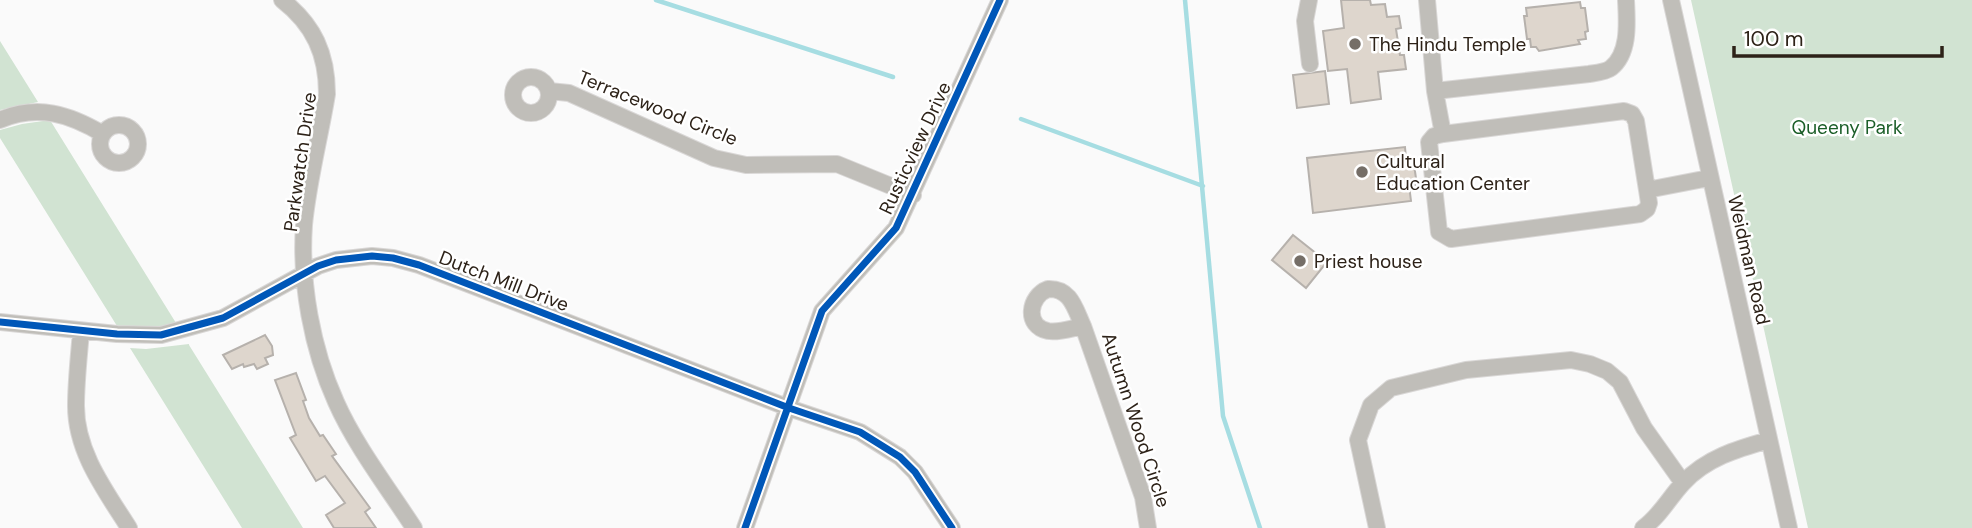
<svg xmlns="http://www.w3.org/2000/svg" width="1972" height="528" font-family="'DM Sans',sans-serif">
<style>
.green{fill:#d1e3d2}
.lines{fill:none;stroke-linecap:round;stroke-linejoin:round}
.stream{stroke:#a6dde2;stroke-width:4.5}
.building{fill:#ded6cd;stroke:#b6b1ac;stroke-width:2}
.minor-casing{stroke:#d9d7d6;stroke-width:18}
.minor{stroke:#c0beb9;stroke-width:16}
.cycleway-casing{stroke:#fff;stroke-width:11}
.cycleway{stroke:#0057b8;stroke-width:7}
.poi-dot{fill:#756e67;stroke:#fff;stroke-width:2.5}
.labels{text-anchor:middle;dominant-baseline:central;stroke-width:5;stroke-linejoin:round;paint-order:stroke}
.poi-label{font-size:19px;fill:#2d2218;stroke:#fff;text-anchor:start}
.street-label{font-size:19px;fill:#2d2218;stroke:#fff}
.park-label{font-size:19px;fill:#1b5e28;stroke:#fff}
</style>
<rect width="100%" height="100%" fill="#fafafa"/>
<!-- green -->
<path class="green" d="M1691,0H1972V528H1808Z
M0,41L38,102L0,110Z
M50,120L176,323L152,328L117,326L0,138V130L22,124Z
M189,344V345L303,528H242L130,348L146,349Z"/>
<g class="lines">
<!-- stream -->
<path class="stream" d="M656,0L893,77
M1185,0L1223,416L1260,528
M1021,119L1203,186"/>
</g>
<!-- building -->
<path class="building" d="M1341,0H1370L1371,5L1385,4L1387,17L1399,16L1401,28L1396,29L1400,55H1404L1406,69L1378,72L1381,99L1351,103L1347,69L1328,71L1323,31L1344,28Z
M1580,2L1581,8H1585L1588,31L1585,32L1586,39L1578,40L1580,44L1539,51L1536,47H1531L1530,39H1527L1524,16H1527L1526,8Z
M1325,71L1329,104L1297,108L1293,75Z
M1405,147L1406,159L1413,158L1417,185H1409L1411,201L1313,213L1307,158Z
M1293,235L1327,262L1306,288L1272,260Z
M265,335L272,346L273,355L265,358L268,364L257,369L254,364L244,367L243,364L232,369L223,355Z
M296,373L306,400L303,401L309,418L320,436L323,435L336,454L332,456L370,508L365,512L376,528H334L326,515L345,503L325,476L316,481L290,438L296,435L275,380Z"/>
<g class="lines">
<defs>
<path id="minor" d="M282,0C314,25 327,54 327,94C320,137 308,182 304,225C300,283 312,349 336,402C355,445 388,488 414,528
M1309,0L1305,21L1310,64
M1427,0L1435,91L1589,74C1595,73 1606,72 1611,68C1630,53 1627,22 1626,0
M1671,0L1789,528
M513 95a18 18 0 1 1 36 0a18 18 0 1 1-36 0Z
M549,91L569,93L714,158L746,165L837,164L913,195
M1435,91L1443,134
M0,120C38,104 69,114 103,134
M100 144a19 19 0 1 1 38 0a19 19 0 1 1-38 0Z
M1647,190L1649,203L1647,209L1640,214L1451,239L1439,232L1429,142L1434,136L1443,134L1624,111L1632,114L1636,121L1647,190L1709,178
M1048,289C1071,288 1075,309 1083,326C1072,328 1059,333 1048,331C1024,326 1029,296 1048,289Z
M0,322L117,334L161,335L223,318L318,266L336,260L372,256L393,258L419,265L789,408L860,432L900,457L915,472L952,528
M1083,326L1143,497L1148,528
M81,331C79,356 76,381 76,406C76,452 105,490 129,528
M745,528L822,311L896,228L1000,0
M1377,528L1358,440L1371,405L1391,388L1466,370L1571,360L1590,364L1607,371L1620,382L1644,428L1683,483
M1643,528C1660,516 1669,498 1683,483C1706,458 1737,449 1769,440"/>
</defs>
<!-- minor casing -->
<use href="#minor" class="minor-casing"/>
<!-- minor -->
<use href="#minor" class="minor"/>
<defs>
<path id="cycleway" d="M0,322L117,334L161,335L223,318L318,266L336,260L372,256L393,258L419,265L789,408L860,432L900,457L915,472L952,528
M745,528L822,311L896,228L1000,0"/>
</defs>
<!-- cycleway casing -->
<use href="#cycleway" class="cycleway-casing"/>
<!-- cycleway -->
<use href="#cycleway" class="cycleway"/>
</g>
<!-- markers -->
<g class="poi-dot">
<circle cx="1355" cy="44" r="7"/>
<circle cx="1362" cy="172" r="7"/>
<circle cx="1300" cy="261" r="7"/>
</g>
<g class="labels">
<!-- poi labels -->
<g class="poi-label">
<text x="1369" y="44">The Hindu Temple</text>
<text x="1376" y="161">Cultural<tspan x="1376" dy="22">Education Center</tspan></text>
<text x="1314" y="261">Priest house</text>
</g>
<!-- street labels -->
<g class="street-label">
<text transform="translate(658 108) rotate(22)">Terracewood Circle</text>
<text transform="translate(915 148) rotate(-65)">Rusticview Drive</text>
<text transform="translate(300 162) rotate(-82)">Parkwatch Drive</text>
<text transform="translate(1749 260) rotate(77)">Weidman Road</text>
<text transform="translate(504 281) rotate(21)">Dutch Mill Drive</text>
<text transform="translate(1136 420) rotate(72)">Autumn Wood Circle</text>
</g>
<!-- park labels -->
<g class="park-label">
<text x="1847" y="127">Queeny Park</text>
</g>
</g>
<!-- scale -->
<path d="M1734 46v10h208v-10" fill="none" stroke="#2d2218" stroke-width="3.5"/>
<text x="1744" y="46" font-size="21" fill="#2d2218" stroke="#ffffff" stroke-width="5" paint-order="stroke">100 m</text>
</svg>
